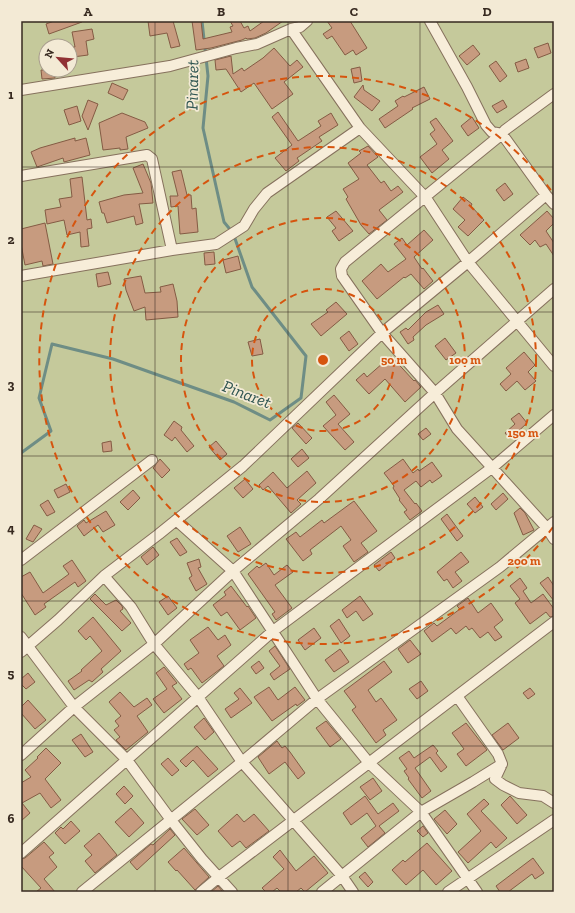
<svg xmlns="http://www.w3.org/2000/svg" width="575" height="913" font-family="'Zilla Slab',serif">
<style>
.green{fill:#c5c99b;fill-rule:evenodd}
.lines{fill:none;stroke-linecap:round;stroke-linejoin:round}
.stream{stroke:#6e8d85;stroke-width:3}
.building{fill:#c79b7f;stroke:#845b44}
.street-casing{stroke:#86715d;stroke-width:12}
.street{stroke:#f7edd9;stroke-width:10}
.grid{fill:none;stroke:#372a20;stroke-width:1;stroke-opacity:0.55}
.ring{fill:none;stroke:#d6540e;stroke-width:2;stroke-dasharray:7 5}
.labels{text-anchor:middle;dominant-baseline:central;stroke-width:3.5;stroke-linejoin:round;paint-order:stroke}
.water-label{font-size:17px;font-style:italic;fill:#305652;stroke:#f3ead5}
.centre{fill:#d6540e;stroke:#f3ead5;stroke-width:2}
.ring-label{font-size:12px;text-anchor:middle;font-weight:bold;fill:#d6540e;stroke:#f3ead5;stroke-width:3.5;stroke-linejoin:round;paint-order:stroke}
.neatline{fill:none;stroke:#372a20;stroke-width:1.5}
.grid-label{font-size:13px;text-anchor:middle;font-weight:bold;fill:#372a20}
</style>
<rect width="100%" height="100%" fill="#ecdfc6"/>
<!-- green -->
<path class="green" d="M21,21H554V892H21ZM46,46H70V70H46Z"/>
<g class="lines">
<!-- stream -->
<path class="stream" d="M21,453L51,431L39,398L52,344L113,359L234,402L270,420L301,398L306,356L252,287L233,233L224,222L203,128L208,76L202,21"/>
</g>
<!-- building -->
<path class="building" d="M54,21H81L82,22L49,34L46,24Z
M148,21H173L180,46L171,48L167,33L150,36Z
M192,21H201L203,39L232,32L230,27L233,26L230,21H240L244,28L248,26L250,31L264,21H283L266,33L255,38L247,39L246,38L242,40L211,48L196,50Z
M327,21H350L367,48L356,55L353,50L345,55L332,36L327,39L323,34L332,28Z
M92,29L94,39L86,41L88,55L73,57L71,47H75L72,32Z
M548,43L551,53L538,58L534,48Z
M473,45L480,54L467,65L459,56Z
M274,48L290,66L297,60L303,67L284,82L293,94L272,109L254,83L241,92L226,69L216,70L215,60L231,56L233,74L242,68L244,71L263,58Z
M526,59L529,68L518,72L515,63Z
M496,61L507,76L500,82L489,66Z
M360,67L362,81L354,83L351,69Z
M41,70H54L55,78L42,79Z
M112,83L128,90L123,100L108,93Z
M363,85L364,90L380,101L372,111L354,97Z
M424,87L430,99L412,108L413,109L385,128L379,119L398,106L395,101L403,96L404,97Z
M88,100L98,104L88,130L82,116Z
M503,100L507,107L497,113L492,106Z
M77,106L81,121L69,125L64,110Z
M278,112L298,141L321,126L318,121L331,113L338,125L319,137L322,141L297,158L299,161L286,171L275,158L292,145L272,117Z
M122,113L145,122L148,128L126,137L128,149L120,150V148L103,150L99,123Z
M472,117L479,128L468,136L461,126Z
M436,118L453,141L442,150L449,159L432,173L420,157L437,144L430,134L435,130L430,122Z
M75,138V141L86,138L90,155L64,162L63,158L37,167L31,152L40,148Z
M368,146L378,157L367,165L381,183L384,181L391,191L398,186L403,192L379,210L387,220L369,234L361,225L346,199L348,197L343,189L359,179L348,163L361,153L359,151Z
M143,164L151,183L153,203L139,204L143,223L136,225L134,216L107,223L104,213H102L99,202L124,195L143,193L133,168Z
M181,170L187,195H191L192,209L196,208L198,232L180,234L178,206L171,207L170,196H178L172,172Z
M82,177L87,220L91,219L92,228L87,229L89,246L81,247L80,232L67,235L64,220L47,224L45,210L61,207L59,199L72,197L70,179Z
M505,183L513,194L504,201L496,190Z
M463,197L472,204L471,206L484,220L468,236L458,227L465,220L453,209Z
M336,211L353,231L339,241L332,231L336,228L327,217Z
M547,211L554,219V223L546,231L554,243V256L546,244L540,247L535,240L530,245L520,235Z
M45,223L53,264L43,266L42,261L25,265L21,244V229Z
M424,230L433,240L414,257L422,269L423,268L433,281L424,289L411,274L405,278L404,277L377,299L362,281L381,264L388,272L406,259L394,244L402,238L407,245Z
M214,252L215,264L205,265L204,253Z
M238,256L241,269L226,273L223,260Z
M108,272L111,284L98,287L96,274Z
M141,276L145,293L161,292L160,287L173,284L177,301L178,317L146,320L145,307L134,311L126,290L124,279Z
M336,302L347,314L321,336L311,324L328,312L326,310Z
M438,305L444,314L426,325L413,337L414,340L408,344L400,332L406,328L408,330L426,312Z
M349,331L358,344L349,351L340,338Z
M445,338L456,353L446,360L435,346Z
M260,339L263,354L252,356L248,342Z
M524,352L535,365L528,372L536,381L525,390L517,381L506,391L500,384L511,374L506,368Z
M391,356L414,381L415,380L421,387L405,402L385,379L369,394L356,380L364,373L367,377Z
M334,395L350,414L338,424L354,442L345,450L323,426L336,415L326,402Z
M519,413L527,423L510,439L505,433L515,424L511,419Z
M174,421L182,427L181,430L194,446L187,452L175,437L172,441L164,435Z
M298,423L312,438L306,444L292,428Z
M426,428L431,434L423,440L418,434Z
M111,441L112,451L103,452L102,443Z
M216,441L227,454L220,460L209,447Z
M302,449L309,458L298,467L291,459Z
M160,459L170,470L162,478L153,468Z
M403,459L413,473L418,469L419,471L432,462L442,476L432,483L430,480L421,487L416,481L404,490L415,504L416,503L422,511L410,520L404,512L407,510L399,500L400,499L393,488L394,486L384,473Z
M307,471L316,483L297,500L301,504L291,513L268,486L263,490L259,485L273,472L287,488Z
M245,479L253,489L243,498L234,488Z
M66,484L70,492L58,498L54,490Z
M133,490L140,498L128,510L120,502Z
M503,493L508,499L496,510L491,504Z
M475,497L483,507L475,513L467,504Z
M48,500L55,512L47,516L40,505Z
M354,501L377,531L361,543L368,552L354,562L343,546L351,540L341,526L310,550L312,554L303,561L286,539L296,532L300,537L322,520L324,523Z
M520,508L525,513L534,530L523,535L514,513Z
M106,511L115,525L103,532L98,525L84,536L77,526L84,520L86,523Z
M447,514L463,536L457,541L441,519Z
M34,525L42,529L33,542L26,539Z
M240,527L251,544L238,552L227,536Z
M177,538L187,552L180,556L170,542Z
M153,547L159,555L147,565L141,557Z
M391,552L395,558L379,571L374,565Z
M461,552L469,562L455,572L462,581L453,588L447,579L444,581L437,572Z
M199,559L201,567L198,568L207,584L196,591L189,578L192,576L187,563Z
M72,560L86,581L78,587L75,582L44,604L46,607L35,615L21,593V577L30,572L43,593L69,574L63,566Z
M266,563L274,575L287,565L293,572L275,585L292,608L276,620L272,614L275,612L248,574L257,566L259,568Z
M548,577L554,586V601L540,583Z
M520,578L527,588L523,591L531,603L543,594L554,609V616L550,617L546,612L530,624L515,603L520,599L510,586Z
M231,586L247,607L248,606L256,618L240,630L227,612L221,616L213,605L226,595L224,592Z
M95,594L106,605L116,600L122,606L123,609L120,611L131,623L122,631L90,599Z
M168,596L177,608L168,615L159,602Z
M360,596L373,614L363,621L356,611L347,618L342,610Z
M468,598L478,613L491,603L503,620L494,627L502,637L495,641L488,632L480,638L472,628L469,630L466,626L456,634L451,628L432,642L424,631L434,623L437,626L460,609L457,606Z
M93,617L121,651L101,669L103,672L92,682L89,680L74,690L68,681L82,671L81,670L102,651L90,636L86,640L78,631Z
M339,619L350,636L341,643L330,626Z
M208,627L218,640L225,635L231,645L217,656L224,666L202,683L191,668L188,670L184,664L199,653L190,640Z
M314,628L321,638L305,650L298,640Z
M410,640L421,654L408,663L398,649Z
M275,646L290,669L274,680L270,674L280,666L269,651Z
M340,649L349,662L334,672L325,660Z
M259,661L264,668L256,674L251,667Z
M384,661L392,672L368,690L376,702L381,698L397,720L383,730L386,735L376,743L352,710L356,707L344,691Z
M164,667L177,683L172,686L182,699L164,713L153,699L167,689L156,673Z
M28,673L35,682L26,689L21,684V679Z
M421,681L428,691L417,699L409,689Z
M269,687L278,700L295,687L305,700L297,706L296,704L272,721L254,697Z
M240,688L252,703L231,718L225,709L239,699L234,693Z
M530,688L535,694L528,699L523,693Z
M120,692L134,707L147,698L152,705L137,716L148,732L126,750L116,740L120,737L114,730L119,726L115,721L121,716L109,702Z
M28,700L46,720L35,729L21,713V707Z
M204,718L214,732L205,740L194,727Z
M326,721L341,739L330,747L316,728Z
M466,723L487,750L466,766L457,754L464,749L452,733Z
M508,723L519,738L503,750L492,735Z
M81,734L93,752L85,757L72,740Z
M277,741L282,748L285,746L290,752L305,773L298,779L285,762L269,774L258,757Z
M433,745L438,751L436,753L447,767L441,772L430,757L415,768L431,791L422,798L408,779L409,778L404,771L407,769L399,758L409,751L414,758Z
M197,746L218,769L208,777L193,760L186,767L180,761Z
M46,748L61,763L45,779L61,800L51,808L40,793L22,803L30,813L21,821V783L31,777L25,770L38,758L37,757Z
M168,758L179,770L172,776L161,764Z
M373,778L382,791L370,800L360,787Z
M124,786L133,796L125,804L116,794Z
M365,796L378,814L393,803L399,811L379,826L385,833L368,847L361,838L376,826L367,813L351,825L343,813Z
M510,796L527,815L517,824L501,805Z
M484,799L489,804L481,811L507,838L496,848L491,842L468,863L458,852L481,831L467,814Z
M131,808L144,823L129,837L115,822Z
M195,809L209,825L197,835L182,819Z
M445,810L457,824L447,834L434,819Z
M237,814L244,822L254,814L269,831L246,848L240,841L232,847L218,831Z
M71,821L80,831L65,844L55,833L61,827L63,829Z
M423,826L428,833L423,837L417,831Z
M170,829L175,835L137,870L130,862L151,844L153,845Z
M99,833L117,855L95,873L85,861L92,855L84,846Z
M44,842L54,853L49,857L57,867L44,879L55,892H36L41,888L21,866V859L25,858Z
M427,843L452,871L436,885L423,870L406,885L392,870L403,860L405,862Z
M184,848L209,877L195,890L177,870L176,871L168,862Z
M280,850L296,871L314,856L328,873L305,892L301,888L296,892H281L277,888L272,892H266L262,888L284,869L273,857Z
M533,858L544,873L535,879L532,874L508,892H500L496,886Z
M365,872L373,882L368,887L359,877Z
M218,886L223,892H211Z"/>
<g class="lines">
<defs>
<path id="street" d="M430,21L467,87L486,125L492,132L502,134L546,195L554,204
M291,29L360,128L426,198L468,262L554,366
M21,90L170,66L236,48L257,44L291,29L300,27L307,21
M554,94L505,130L502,134L345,262L341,269L342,276L382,333L435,393L457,429L546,527L554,539
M21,176L147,155L152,159L172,250
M21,276L172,250L216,244L244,226L254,209L267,193L360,128
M176,520L233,571L317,699L369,763L421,812L477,892
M21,560L152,460
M104,576L131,607L154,644L198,697L242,762L342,876L353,892
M21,637L74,707L127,760L171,820L202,859L232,892
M21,652L58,620L104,576L159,534L243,466L382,333L468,262L546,195
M457,696L498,754L502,764L495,779L503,785L519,793L543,796L554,803
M21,755L74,707L154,644L233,571L319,499L435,393L554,289
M21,853L273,631L493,467L554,415
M82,892L242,762L317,699L500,567L554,522
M201,892L219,877L554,622
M322,892L421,812L473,782L502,764
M448,892L554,820"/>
</defs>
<!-- street casing -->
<use href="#street" class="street-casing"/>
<!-- street -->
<use href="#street" class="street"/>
</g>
<!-- grid -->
<path class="grid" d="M155,21V892M288,21V892M420,21V892M21,167H554M21,312H554M21,456H554M21,601H554M21,746H554"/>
<!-- distance rings -->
<g class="ring">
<circle cx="323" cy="360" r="71"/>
<circle cx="323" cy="360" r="142"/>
<circle cx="323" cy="360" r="213"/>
<path d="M553 527A284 284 0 1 1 553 193"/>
</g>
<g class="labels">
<!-- water labels -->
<g class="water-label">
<text transform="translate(192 85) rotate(-89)">Pinaret</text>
<text transform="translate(247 394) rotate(21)">Pinaret</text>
</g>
</g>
<circle cx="323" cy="360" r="6" class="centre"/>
<g class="ring-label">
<text x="394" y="364">50 m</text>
<text x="465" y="364">100 m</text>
<text x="523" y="437">150 m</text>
<text x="524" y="565">200 m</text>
</g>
<!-- border -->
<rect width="575" height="913" fill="none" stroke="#f3ead5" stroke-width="44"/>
<!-- north arrow -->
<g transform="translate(58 58) rotate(297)"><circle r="19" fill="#f3ead5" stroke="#a89d8d"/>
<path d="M0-3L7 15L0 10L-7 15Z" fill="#913134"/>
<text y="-6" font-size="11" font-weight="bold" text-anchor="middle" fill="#372a20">N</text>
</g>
<rect x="22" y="22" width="531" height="869" class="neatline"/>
<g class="grid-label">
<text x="88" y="16">A</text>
<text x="221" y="16">B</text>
<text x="354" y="16">C</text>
<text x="487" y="16">D</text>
<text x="11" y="99">1</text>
<text x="11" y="244">2</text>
<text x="11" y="389">3</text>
<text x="11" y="533">4</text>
<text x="11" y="678">5</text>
<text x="11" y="823">6</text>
</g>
</svg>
